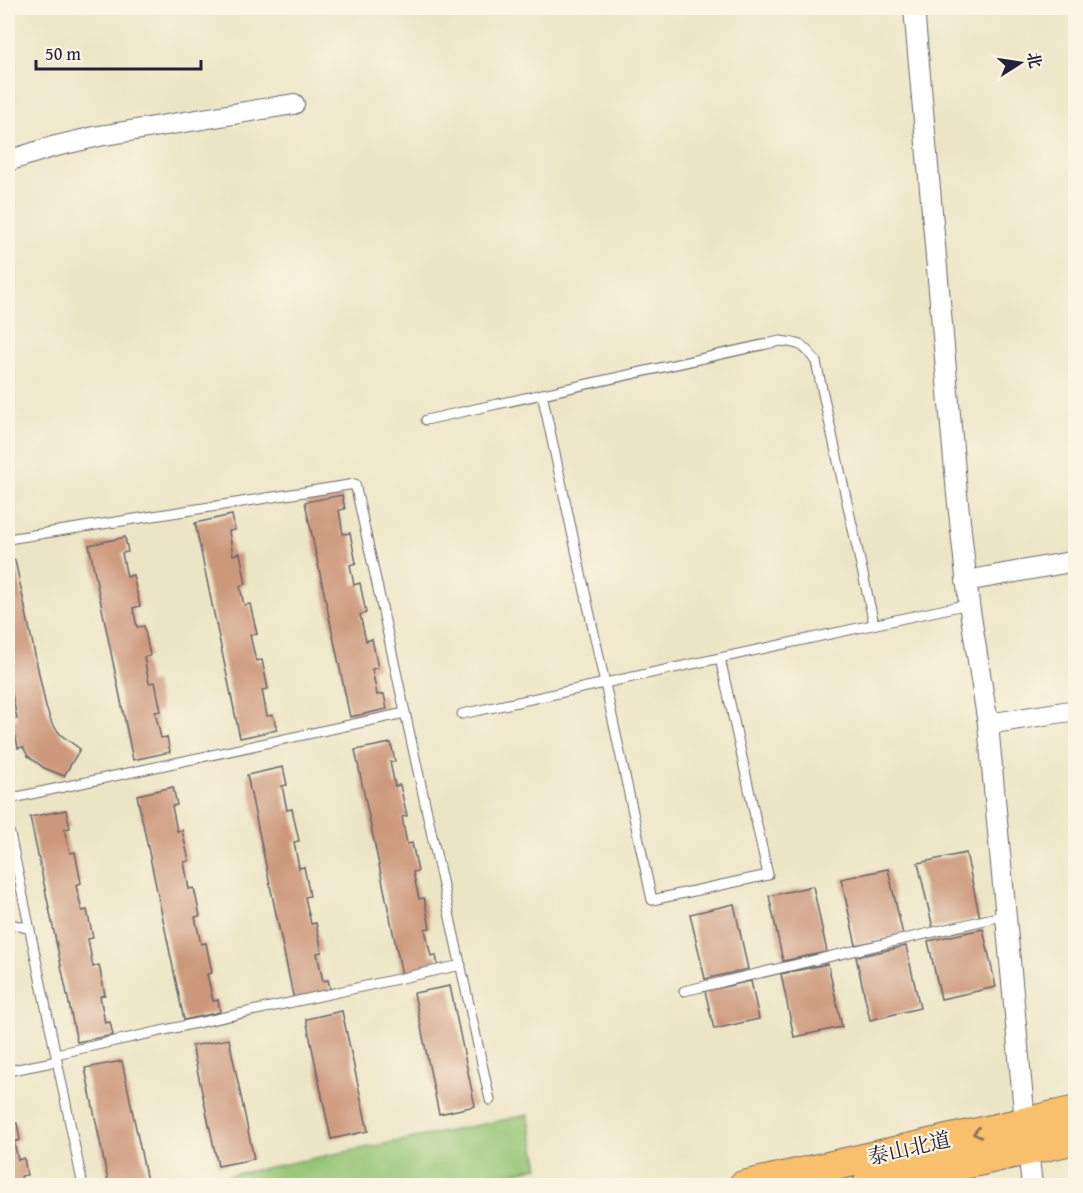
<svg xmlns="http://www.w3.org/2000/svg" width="1083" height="1193" font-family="'Gentium Book Plus','Noto Serif SC',serif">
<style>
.green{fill:#94c575;stroke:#5b7458;stroke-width:1.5}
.building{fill:#cc987c}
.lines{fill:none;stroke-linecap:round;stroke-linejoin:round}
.service-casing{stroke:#69666b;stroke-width:11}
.minor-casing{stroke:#69666b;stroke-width:22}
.primary-casing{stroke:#69666b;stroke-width:32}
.service{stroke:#fff;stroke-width:9}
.minor{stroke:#fff;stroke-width:20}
.primary{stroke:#f8bf6c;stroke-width:30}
.oneway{stroke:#8d7054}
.labels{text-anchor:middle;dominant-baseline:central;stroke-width:4.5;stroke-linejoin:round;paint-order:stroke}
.street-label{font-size:21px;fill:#22223b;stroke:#fcf5e5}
</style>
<rect width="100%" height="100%" fill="#fcf5e5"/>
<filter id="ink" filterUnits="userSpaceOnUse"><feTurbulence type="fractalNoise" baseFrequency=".0167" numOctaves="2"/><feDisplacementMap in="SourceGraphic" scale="12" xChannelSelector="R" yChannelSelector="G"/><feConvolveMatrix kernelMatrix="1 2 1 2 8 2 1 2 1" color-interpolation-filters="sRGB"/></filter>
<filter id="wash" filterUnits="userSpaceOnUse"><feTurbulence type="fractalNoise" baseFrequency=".008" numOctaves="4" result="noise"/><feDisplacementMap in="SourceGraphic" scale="24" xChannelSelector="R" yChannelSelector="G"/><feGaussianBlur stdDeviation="1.35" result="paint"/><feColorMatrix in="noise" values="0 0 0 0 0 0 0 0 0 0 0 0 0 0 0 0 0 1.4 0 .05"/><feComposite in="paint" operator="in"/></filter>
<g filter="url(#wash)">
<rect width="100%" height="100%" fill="#ece5c5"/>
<!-- green -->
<path class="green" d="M528,1115L539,1167L451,1186L181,1185Z"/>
<g id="blocks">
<!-- building -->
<path class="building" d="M342,495L345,509L339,510L343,534L350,533L356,563L350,565L354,585L360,583L366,613L360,615L366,641L372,639L378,668L372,669L377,695L384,694L387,709L350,717L305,502Z
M232,515L235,530L229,531L233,555L240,553L246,584L240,586L244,605L250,604L257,634L250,635L256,661L262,660L268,689L262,690L267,716L273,715L277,730L240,738L195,523Z
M125,537L128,552L122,553L127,577L133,575L140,606L133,608L137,627L144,626L150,656L144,657L149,683L155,682L161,711L155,712L161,738L167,737L170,752L133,760L89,545Z
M15,560L46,707L52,724L61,735L80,749L64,776L44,768L28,756L23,747L18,748L12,720L17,719L8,673V561Z
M391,743L395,761L390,762L395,786L400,785L407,816L402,817L407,844L412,843L418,871L413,872L419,899L424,898L430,928L425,929L431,956L436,955L438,967L402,975L355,750Z
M283,767L287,785L282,786L287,810L292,809L299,841L294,842L299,868L304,867L310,896L305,897L311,924L316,923L322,952L317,953L323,981L328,980L331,992L294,1000L247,775Z
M173,787L177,805L172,806L177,831L182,830L189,861L184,862L189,889L194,888L200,916L195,917L201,944L206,943L212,973L207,974L213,1001L218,1000L220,1012L184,1020L137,795Z
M66,810L70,828L64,829L70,853L75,852L81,883L76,885L82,911L87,910L93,938L88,939L93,967L99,965L105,995L100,996L105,1023L110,1022L113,1035L77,1042L30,817Z
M966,853L980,918L933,928L918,863Z
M888,869L903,935L856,945L841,879Z
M813,886L827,952L783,961L769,896Z
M734,904L748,969L705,979L690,914Z
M983,929L996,987L941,999L928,941Z
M906,946L920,1008L870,1020L856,957Z
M828,964L842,1027L794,1037L781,974Z
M751,981L759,1019L714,1029L705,991Z
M450,986L475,1106L439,1114L414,993Z
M342,1011L368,1131L331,1139L306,1019Z
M229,1039L254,1159L218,1166L192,1046Z
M122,1061L147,1181L124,1186H109L85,1068Z
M8,1117L10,1124L17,1123L20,1140L14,1142L18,1160L24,1158L27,1175L21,1176L23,1186H8Z"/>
</g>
</g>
<g filter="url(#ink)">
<use href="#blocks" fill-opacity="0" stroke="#69666b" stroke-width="1.5"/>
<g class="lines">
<defs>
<path id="service" d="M542,394L652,900L768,875L720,658
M426,420L780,341C800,343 804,344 816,362L874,624
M8,539L355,484L490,1100
M462,714L969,604
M8,799L405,713
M8,830L10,834L83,1186
M8,923L30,929
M684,991L1006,915
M56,1054L461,965
M8,1071L57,1061"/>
<path id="minor" d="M914,8L957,494L969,604L988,724L1025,1122
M8,161L52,147L99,136L294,104
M966,581L1076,561
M988,724L1076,710
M1028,1149L1032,1186"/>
<path id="primary" d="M743,1186L1076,1111
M867,1186L1076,1139"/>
</defs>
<!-- service casing -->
<use href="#service" class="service-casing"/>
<!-- minor casing -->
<use href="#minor" class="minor-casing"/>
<!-- primary casing -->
<use href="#primary" class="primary-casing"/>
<!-- service -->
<use href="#service" class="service"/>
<!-- minor -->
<use href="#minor" class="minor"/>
<!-- primary -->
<use href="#primary" class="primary"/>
</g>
<!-- one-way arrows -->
<defs><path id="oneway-chevron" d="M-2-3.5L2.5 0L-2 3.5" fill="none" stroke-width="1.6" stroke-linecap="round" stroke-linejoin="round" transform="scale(1.5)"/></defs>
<use class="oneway" href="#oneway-chevron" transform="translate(977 1133) rotate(167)"/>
</g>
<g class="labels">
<!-- street labels -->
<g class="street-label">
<text transform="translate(909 1148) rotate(-13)">泰山北道</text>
</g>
</g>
<!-- margin -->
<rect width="1083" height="1193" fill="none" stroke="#fcf5e5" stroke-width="30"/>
<!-- north arrow -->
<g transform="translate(1020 63) rotate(78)" stroke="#fcf5e5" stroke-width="4.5" paint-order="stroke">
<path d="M0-4.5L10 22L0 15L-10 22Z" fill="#22223b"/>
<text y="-9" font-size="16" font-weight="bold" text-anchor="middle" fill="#22223b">北</text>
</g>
<!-- scale -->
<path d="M36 60v9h165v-9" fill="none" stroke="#22223b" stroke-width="3"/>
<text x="45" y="60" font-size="18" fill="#22223b" stroke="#fcf5e5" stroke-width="4.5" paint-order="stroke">50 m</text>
</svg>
